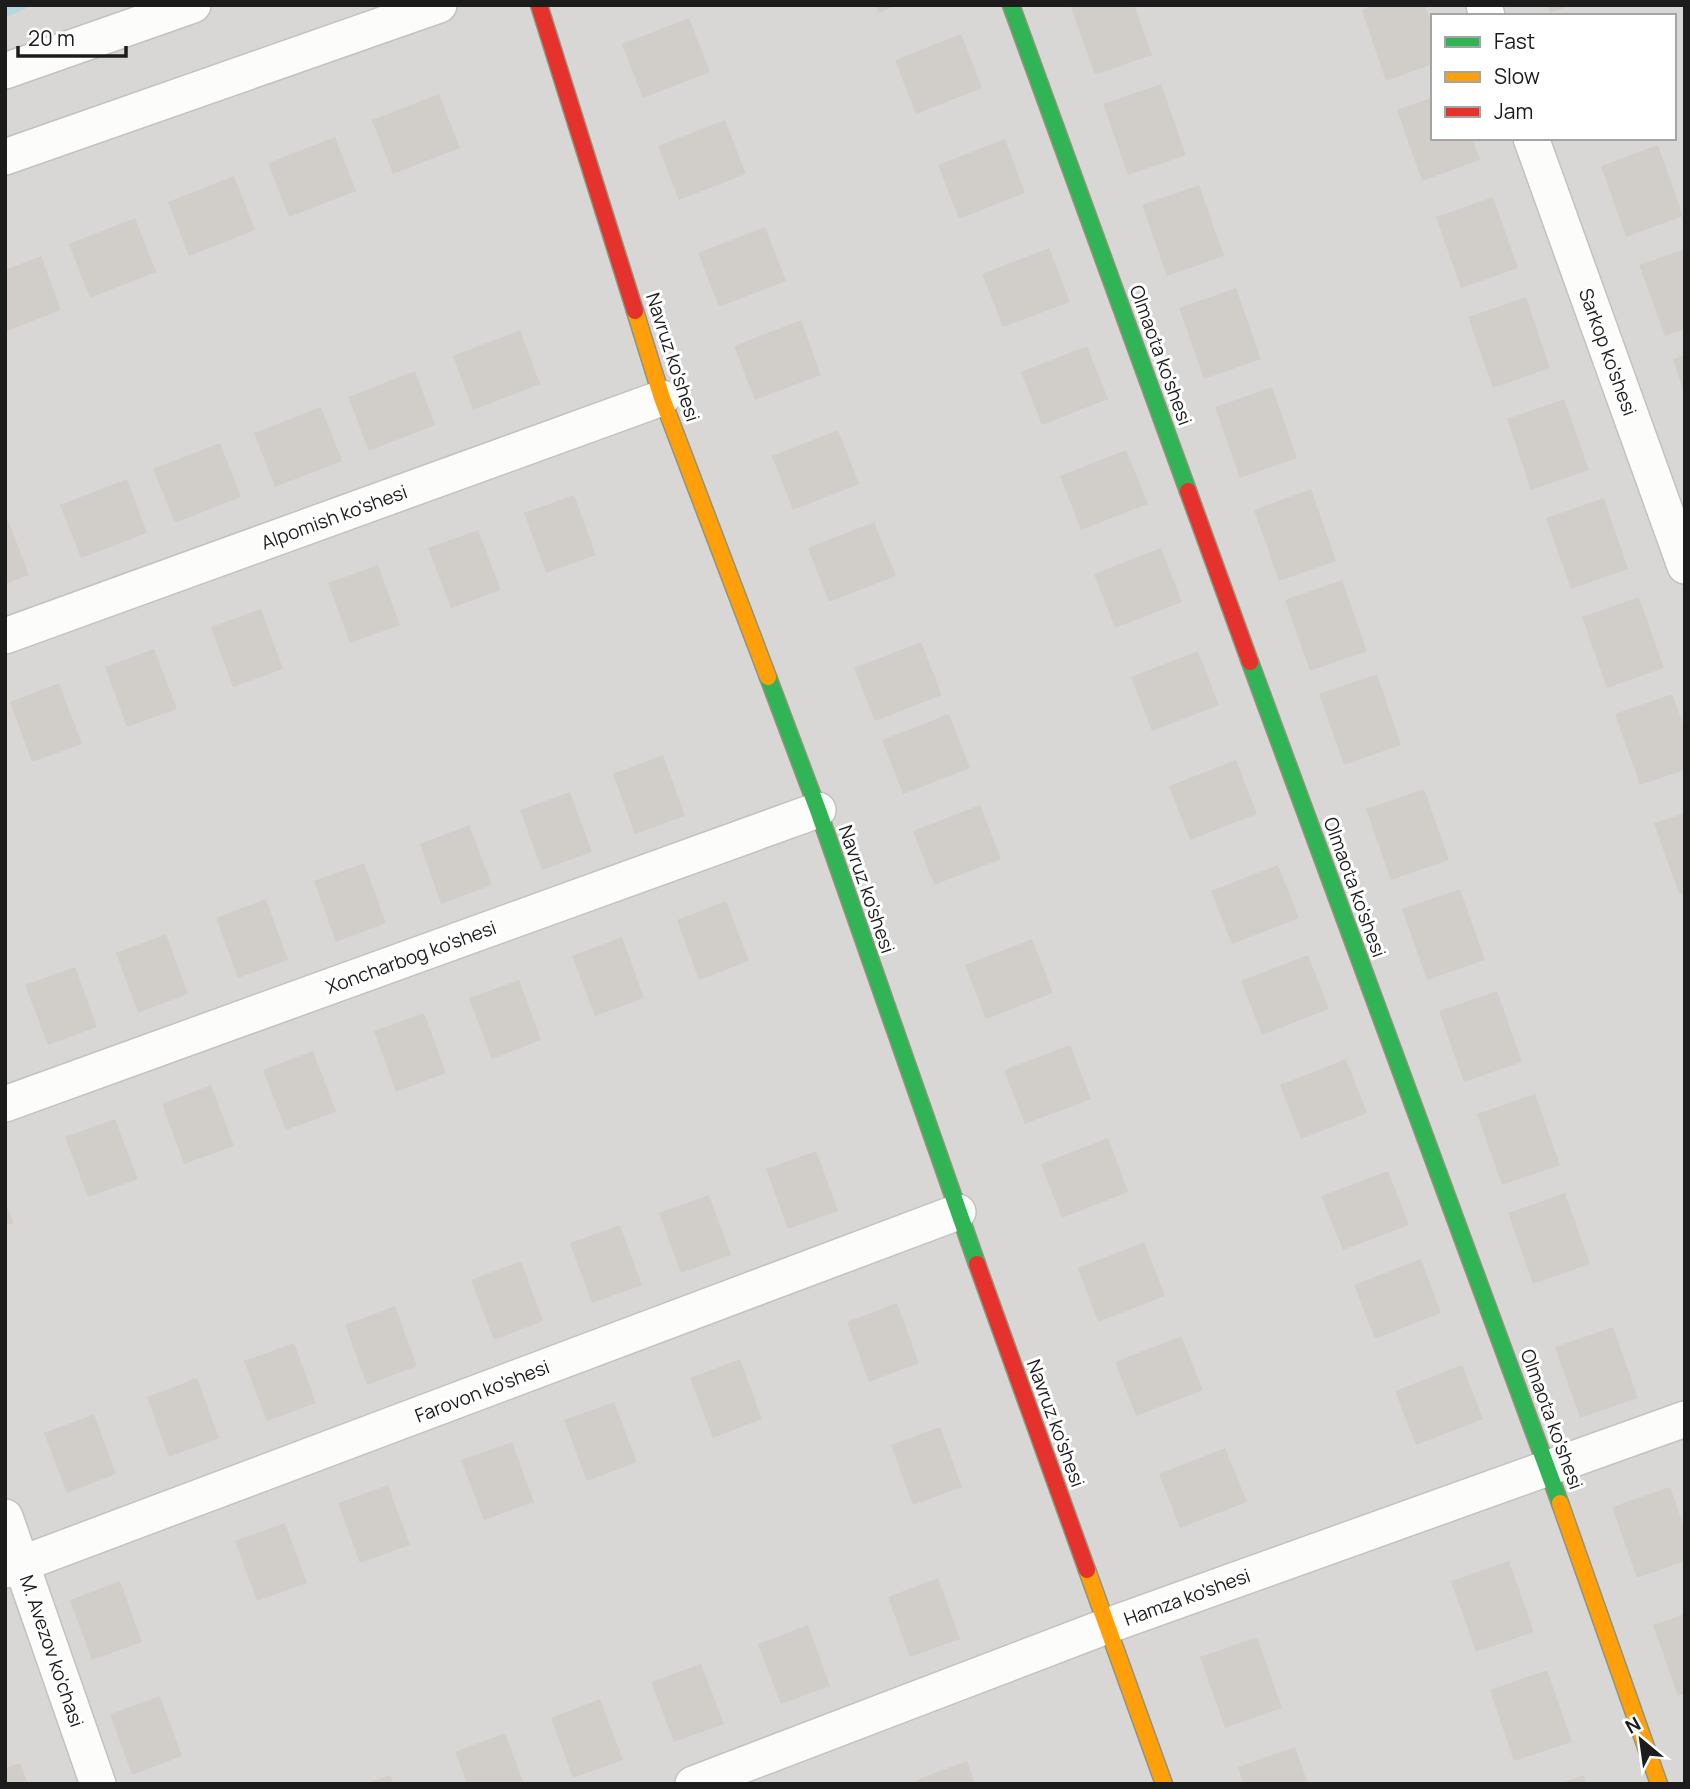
<svg xmlns="http://www.w3.org/2000/svg" width="1690" height="1789" font-family="Manrope,sans-serif">
<style>
.residential{fill:#d9d7d5;fill-rule:evenodd}
.lines{fill:none;stroke-linecap:round;stroke-linejoin:round}
.stream{stroke:#b5d7e0;stroke-width:10}
.building{fill:#d1ceca}
.street-casing{stroke:#c3c2c0;stroke-width:38}
.fast-casing{stroke:#92947c;stroke-width:19}
.slow-casing{stroke:#92947c;stroke-width:19}
.jam-casing{stroke:#92947c;stroke-width:19}
.street{stroke:#fcfcfb;stroke-width:35}
.fast{stroke:#30b455;stroke-width:16}
.slow{stroke:#ff9f0a;stroke-width:16}
.jam{stroke:#e5322d;stroke-width:16}
.labels{text-anchor:middle;dominant-baseline:central;stroke-width:6;stroke-linejoin:round;paint-order:stroke}
.street-label{font-size:19px;fill:#1c1c1c;stroke:#fff}
</style>
<rect width="100%" height="100%" fill="#eae8e4"/>
<!-- residential -->
<path class="residential" d="M5,5H1685V1784H5ZM1433,16H1674V138H1433Z"/>
<g class="lines">
<!-- stream -->
<path class="stream" d="M5,12L22,5"/>
</g>
<!-- building -->
<path class="building" d="M875,5H898L878,13Z
M1070,5H1134L1152,55L1095,75Z
M1374,5H1425L1433,28V64L1386,81L1362,10Z
M1547,5H1570V6L1550,13Z
M689,18L710,72L643,98L622,44Z
M961,34L982,88L916,114L895,60Z
M1161,84L1186,155L1128,175L1103,104Z
M439,94L460,148L393,174L372,120Z
M1433,97V138H1472L1480,160L1422,181L1397,110Z
M725,120L746,174L679,200L658,146Z
M335,137L356,191L289,217L268,163Z
M1005,139L1025,193L959,219L938,165Z
M1658,145L1683,216L1626,237L1601,166Z
M234,176L255,230L189,256L168,202Z
M1199,185L1224,256L1167,276L1142,205Z
M1493,197L1518,268L1461,288L1436,217Z
M135,218L156,272L90,298L69,244Z
M765,227L786,281L719,307L698,253Z
M1049,248L1070,302L1003,327L982,274Z
M1685,249V329L1665,336L1639,265Z
M41,256L61,310L5,332V270Z
M1236,288L1261,359L1204,379L1179,308Z
M1526,297L1550,368L1493,388L1468,317Z
M801,320L821,375L755,400L734,346Z
M520,330L540,384L473,410L453,356Z
M1087,346L1108,399L1042,425L1021,372Z
M1685,355V393H1684L1673,359Z
M415,371L435,425L369,451L348,397Z
M1272,387L1297,458L1240,478L1215,407Z
M1564,399L1589,470L1531,490L1507,419Z
M321,407L342,461L275,487L254,433Z
M838,430L859,484L793,510L772,456Z
M220,443L241,497L175,523L153,469Z
M1126,450L1148,504L1081,530L1060,476Z
M127,479L147,533L81,558L60,505Z
M1311,489L1336,561L1279,581L1254,510Z
M574,495L596,555L546,573L524,513Z
M1604,498L1628,569L1571,589L1546,518Z
M8,520L29,575L5,584V521Z
M874,522L896,576L829,602L808,548Z
M478,530L501,590L451,608L428,548Z
M1161,548L1182,602L1115,628L1094,574Z
M378,565L400,625L350,643L328,583Z
M1342,580L1367,651L1310,671L1285,600Z
M1639,597L1664,668L1607,688L1582,617Z
M261,609L283,669L233,687L211,627Z
M921,642L942,695L875,721L854,668Z
M154,649L177,709L127,727L105,667Z
M1198,651L1219,705L1152,731L1131,677Z
M1377,674L1401,745L1344,765L1319,694Z
M59,683L82,744L32,762L10,702Z
M1672,694L1685,729V770L1640,785L1615,714Z
M949,714L970,768L903,794L882,740Z
M663,755L685,816L635,834L613,774Z
M1236,760L1257,814L1190,840L1169,786Z
M1424,789L1449,860L1391,880L1366,809Z
M570,792L592,852L542,870L520,810Z
M980,805L1001,859L934,885L913,831Z
M1685,813V892L1679,894L1654,823Z
M469,825L492,885L441,904L420,844Z
M364,863L386,923L336,942L314,881Z
M1278,865L1299,918L1232,944L1211,891Z
M1460,889L1485,960L1427,980L1402,909Z
M266,899L288,960L238,978L216,918Z
M726,901L749,961L699,980L677,920Z
M166,934L188,994L138,1013L116,953Z
M622,937L644,998L595,1016L572,956Z
M1032,939L1053,993L986,1019L965,965Z
M1308,955L1329,1009L1262,1035L1241,981Z
M75,967L97,1027L48,1045L25,985Z
M519,980L541,1040L492,1059L469,998Z
M1497,991L1522,1062L1464,1082L1439,1011Z
M424,1013L446,1073L396,1092L374,1031Z
M1070,1045L1091,1099L1025,1124L1004,1070Z
M313,1051L336,1112L286,1130L263,1070Z
M1346,1059L1367,1113L1301,1139L1280,1085Z
M211,1085L234,1146L184,1164L162,1104Z
M1535,1094L1560,1165L1502,1185L1477,1114Z
M115,1119L138,1179L88,1197L65,1137Z
M1108,1138L1128,1192L1062,1218L1041,1164Z
M816,1151L838,1211L788,1229L766,1169Z
M1388,1171L1409,1225L1343,1250L1321,1196Z
M1565,1193L1590,1264L1533,1284L1508,1213Z
M709,1195L731,1255L681,1273L659,1213Z
M5,1201L14,1223L5,1226Z
M620,1225L642,1285L592,1303L570,1243Z
M1144,1242L1165,1296L1098,1322L1078,1268Z
M1421,1259L1441,1313L1375,1339L1354,1285Z
M521,1261L543,1321L494,1340L471,1280Z
M897,1303L919,1363L869,1382L847,1322Z
M395,1306L417,1366L367,1385L345,1325Z
M1613,1327L1638,1398L1580,1418L1555,1347Z
M1181,1336L1203,1390L1136,1416L1115,1362Z
M294,1343L316,1403L267,1421L244,1361Z
M740,1359L762,1419L713,1438L690,1378Z
M1462,1365L1483,1419L1416,1445L1395,1391Z
M197,1378L219,1438L169,1457L147,1397Z
M614,1402L637,1462L587,1481L564,1420Z
M94,1414L116,1474L67,1493L44,1433Z
M940,1427L962,1487L913,1505L891,1445Z
M512,1442L534,1502L484,1520L461,1460Z
M1225,1448L1247,1502L1180,1528L1159,1474Z
M388,1485L410,1545L360,1563L338,1503Z
M1670,1487L1685,1530V1561L1637,1578L1612,1507Z
M285,1523L307,1583L257,1601L235,1541Z
M1509,1561L1534,1632L1476,1652L1451,1581Z
M938,1578L960,1639L910,1657L888,1597Z
M120,1581L142,1642L92,1660L70,1600Z
M1685,1614V1694L1678,1696L1653,1625Z
M808,1625L830,1686L781,1704L758,1644Z
M1257,1637L1282,1708L1225,1728L1200,1657Z
M701,1664L724,1724L674,1742L651,1682Z
M1547,1670L1572,1742L1514,1761L1490,1690Z
M160,1696L182,1756L132,1775L110,1714Z
M600,1699L623,1760L573,1778L551,1718Z
M505,1733L524,1784H467L455,1752Z
M1295,1747L1308,1784H1243L1238,1767Z
M967,1761L975,1784H918L916,1780Z
M20,1763L28,1784H5V1768Z
M390,1775L394,1784H367V1783Z
M1584,1775L1587,1784H1561V1783Z"/>
<g class="lines">
<defs>
<path id="street" d="M1484,5L1487,16
M5,71L193,5
M1531,138L1685,566
M5,157L439,5
M5,636L662,398
M5,1104L818,810
M5,1517L98,1784
M5,1570L958,1212
M693,1784L1107,1626L1685,1419"/>
<path id="fast" d="M1011,5L1188,491
M1250,662L1560,1503
M768,677L818,810L977,1264"/>
<path id="slow" d="M635,311L662,398L768,677
M1560,1503L1659,1784
M1087,1570L1164,1784"/>
<path id="jam" d="M539,5L635,311
M1188,491L1250,662
M977,1264L1087,1570"/>
</defs>
<!-- street casing -->
<use href="#street" class="street-casing"/>
<!-- fast casing -->
<use href="#fast" class="fast-casing"/>
<!-- slow casing -->
<use href="#slow" class="slow-casing"/>
<!-- jam casing -->
<use href="#jam" class="jam-casing"/>
<!-- street -->
<use href="#street" class="street"/>
<!-- fast -->
<use href="#fast" class="fast"/>
<!-- slow -->
<use href="#slow" class="slow"/>
<!-- jam -->
<use href="#jam" class="jam"/>
</g>
<g class="labels">
<!-- street labels -->
<g class="street-label">
<text transform="translate(1608 352) rotate(70)">Sarkop ko'shesi</text>
<text transform="translate(1161 355) rotate(70)">Olmaota ko'shesi</text>
<text transform="translate(673 357) rotate(72)">Navruz ko'shesi</text>
<text transform="translate(334 517) rotate(-20)">Alpomish ko'shesi</text>
<text transform="translate(1355 887) rotate(70)">Olmaota ko'shesi</text>
<text transform="translate(867 889) rotate(71)">Navruz ko'shesi</text>
<text transform="translate(411 957) rotate(-20)">Xoncharbog ko'shesi</text>
<text transform="translate(482 1391) rotate(-21)">Farovon ko'shesi</text>
<text transform="translate(1552 1419) rotate(70)">Olmaota ko'shesi</text>
<text transform="translate(1056 1423) rotate(70)">Navruz ko'shesi</text>
<text transform="translate(1187 1597) rotate(-20)">Hamza ko'shesi</text>
<text transform="translate(52 1651) rotate(71)">M. Avezov ko'chasi</text>
</g>
</g>
<!-- border -->
<rect width="1690" height="1789" fill="none" stroke="#1c1c1c" stroke-width="14"/>
<!-- legend -->
<rect x="1431" y="14" width="245" height="126" fill="#ffffff" stroke="#a4a4a4" stroke-width="2"/>
<rect x="1445" y="37" width="35" height="10" fill="#30b455" stroke="#a4a4a4" stroke-width="2"/>
<text x="1494" y="49" font-size="21" fill="#1c1c1c">Fast</text>
<rect x="1445" y="72" width="35" height="10" fill="#ff9f0a" stroke="#a4a4a4" stroke-width="2"/>
<text x="1494" y="84" font-size="21" fill="#1c1c1c">Slow</text>
<rect x="1445" y="107" width="35" height="10" fill="#e5322d" stroke="#a4a4a4" stroke-width="2"/>
<text x="1494" y="119" font-size="21" fill="#1c1c1c">Jam</text>
<!-- north arrow -->
<g transform="translate(1641 1740) rotate(331)" stroke="#ffffff" stroke-width="5" paint-order="stroke">
<path d="M0-5L12 26L0 18L-12 26Z" fill="#1c1c1c"/>
<text y="-10" font-size="19" font-weight="bold" text-anchor="middle" fill="#1c1c1c">N</text>
</g>
<!-- scale -->
<path d="M18 46v10h108v-10" fill="none" stroke="#1c1c1c" stroke-width="3.5"/>
<text x="28" y="46" font-size="21" fill="#1c1c1c" stroke="#ffffff" stroke-width="5" paint-order="stroke">20 m</text>
</svg>
